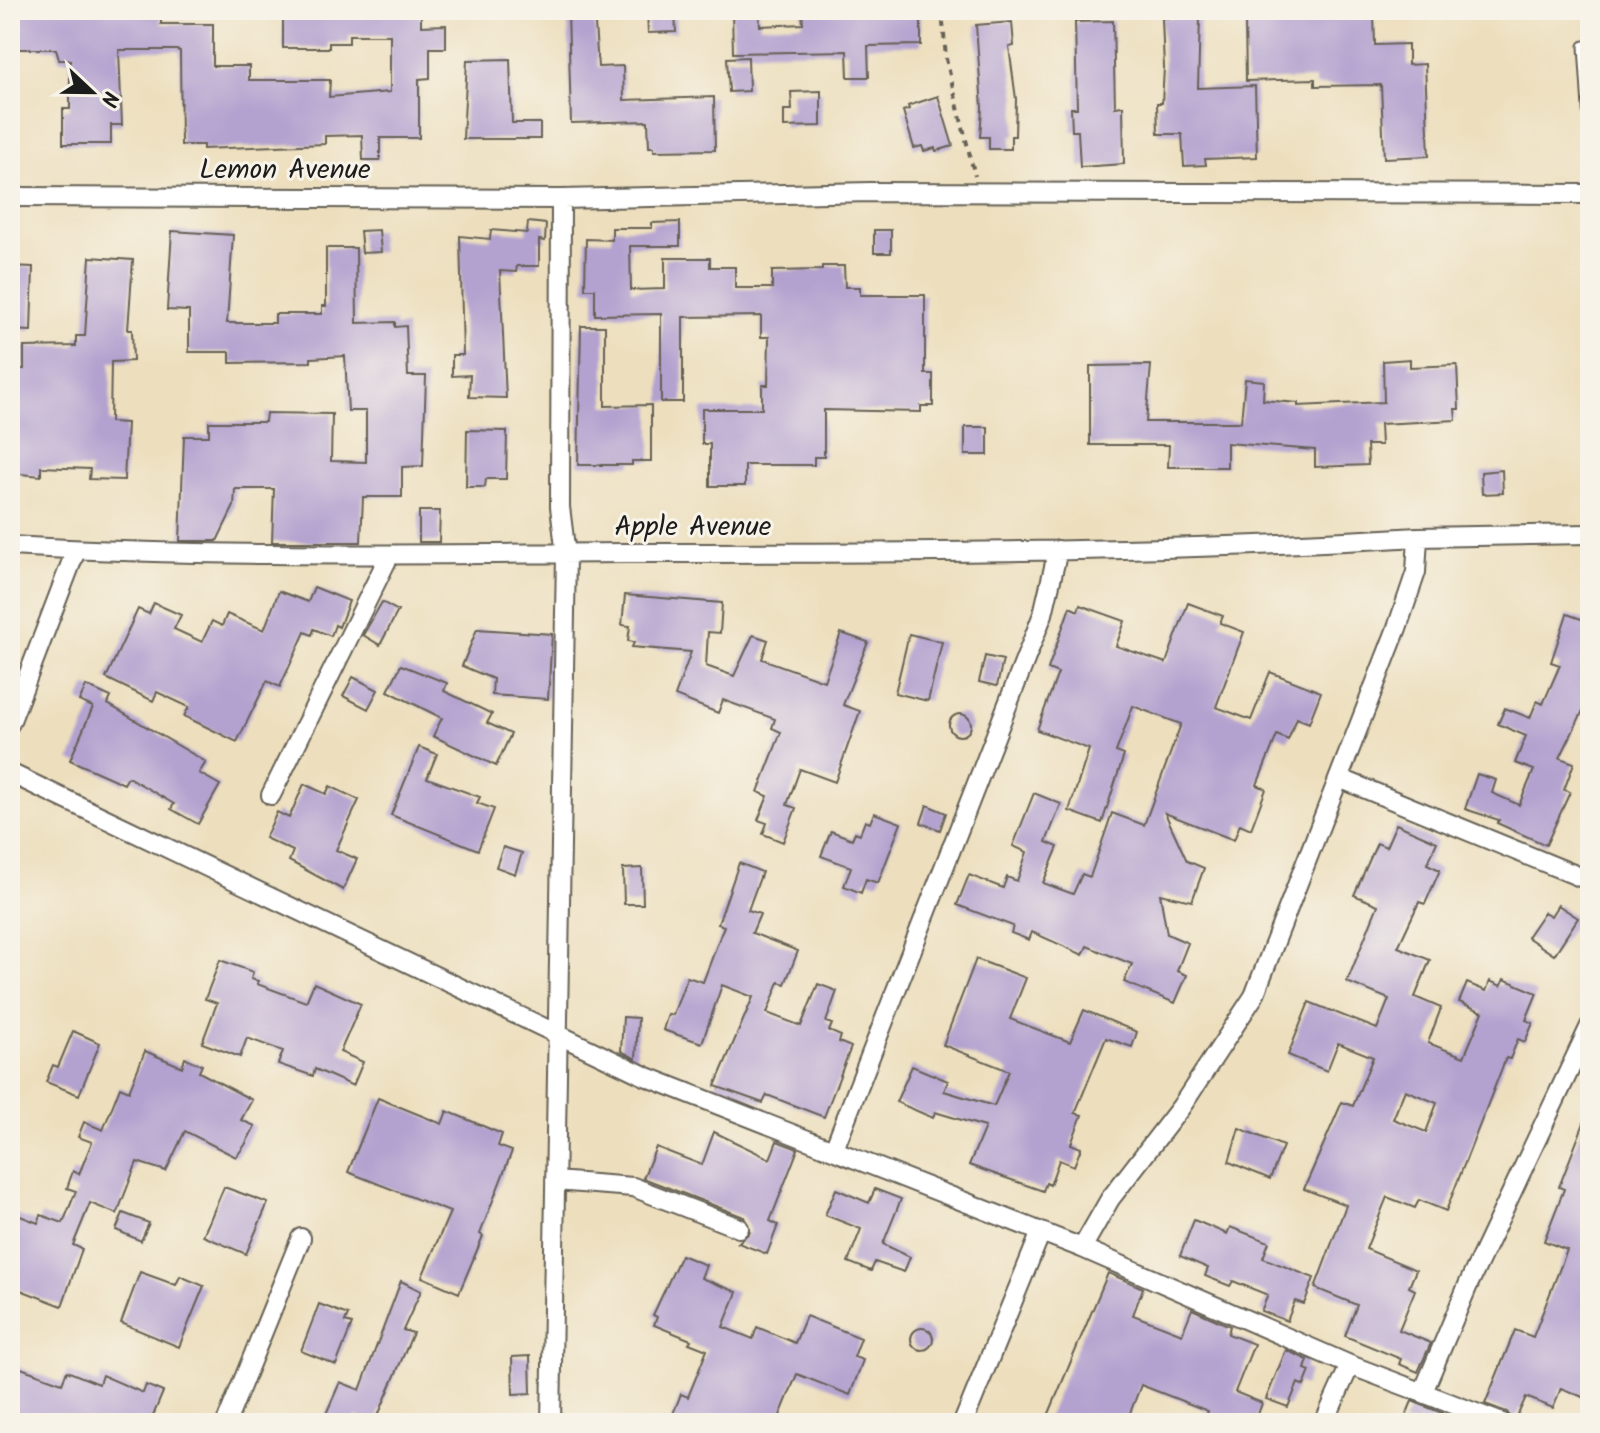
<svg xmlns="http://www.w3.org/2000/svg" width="1600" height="1433" font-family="Kalam,sans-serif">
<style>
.building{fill:#b3a1cf;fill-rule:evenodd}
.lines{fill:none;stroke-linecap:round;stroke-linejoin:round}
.service-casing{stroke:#656055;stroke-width:13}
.minor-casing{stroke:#656055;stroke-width:22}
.path{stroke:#656055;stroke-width:4;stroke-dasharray:6 6;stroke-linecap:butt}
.service{stroke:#fff;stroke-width:9}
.minor{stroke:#fff;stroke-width:18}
.labels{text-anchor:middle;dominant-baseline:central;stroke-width:6;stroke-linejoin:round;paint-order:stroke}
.street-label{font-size:28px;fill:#1c1c1c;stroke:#f7f3e8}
</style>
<rect width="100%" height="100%" fill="#f7f3e8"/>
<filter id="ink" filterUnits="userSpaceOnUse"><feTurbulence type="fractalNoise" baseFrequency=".0125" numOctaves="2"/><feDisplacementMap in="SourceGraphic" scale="16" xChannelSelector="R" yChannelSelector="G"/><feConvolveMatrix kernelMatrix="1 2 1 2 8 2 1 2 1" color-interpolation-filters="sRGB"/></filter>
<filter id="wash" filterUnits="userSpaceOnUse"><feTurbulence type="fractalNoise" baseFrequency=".006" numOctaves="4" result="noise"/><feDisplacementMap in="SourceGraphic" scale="32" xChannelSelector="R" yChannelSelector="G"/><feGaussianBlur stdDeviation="1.8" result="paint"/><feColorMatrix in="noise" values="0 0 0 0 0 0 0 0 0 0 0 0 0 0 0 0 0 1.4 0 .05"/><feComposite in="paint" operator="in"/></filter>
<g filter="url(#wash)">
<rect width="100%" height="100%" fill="#eddfbe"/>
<g id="blocks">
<!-- building -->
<path class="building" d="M10,10H161V24H213V66H249V80H330L329,97L390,92V35H349V43H329V48H283V10H421V26L446,25V48H430V78L419,79V138H380V160H363L362,135L325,136V144L203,149V145H181L180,51L176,50H119L122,125H111V144H63V109H70V60H59L56,49H10Z
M568,10H594L598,67L623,66L624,100L714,97L715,150L654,151V147H649L648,121L571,123Z
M647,10H675L676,32L648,33Z
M732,10H759L760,26L803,24L802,10H921V45L868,46L869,77H848L847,51L733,53Z
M1374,15L1375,45L1408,44V65L1425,64L1429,156L1384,158L1381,85L1315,86V79L1246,81L1245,19Z
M1200,17L1198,88L1255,86L1257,157L1205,159L1206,165L1184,166L1182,134H1158L1157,103H1162L1164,68L1162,18Z
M1113,21L1115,107L1123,106L1124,164L1080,167L1078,131H1072L1071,108H1077L1075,22Z
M1012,22L1014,46L1009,47L1016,99L1015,136H1011V149H989V137H980L982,108L976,25Z
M748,57L749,91L729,92L727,58Z
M510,59L512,123H540V139H463L467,60Z
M821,91V126L784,127V110H792L791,92Z
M938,96L953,146L936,151L935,148L924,151L922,146L914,148L903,111L909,109L908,106Z
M528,222L546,224L545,241L539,240V266H517L516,272L500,271L506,398L469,397L470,375L452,376V355H463L460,236L490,239L491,230L527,233Z
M680,222V246H630L631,290L665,289V258H710V267H735V288H772V271L822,270V266H844L845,287H860V295H925V374H933V406H921V412L824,410V457H814V465H745V486H710V444H702V409H762V385H768L769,337H761V316L683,317V402H661V314L595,315V289H585L586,239L612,240V228H652V223Z
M379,230L381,252L362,253L360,231Z
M874,230H891V253H874Z
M172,231L233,235L227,323H275V314H322V306H326V248H356L357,323L395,322V327L406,326L408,376H426L423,466L402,467V497H363L361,542H272L274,489H235L234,506L217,541H180L184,436H209V422H265L266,413L332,414L331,461L366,462V411H348L345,356L311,358V362L230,363V352H189V311L167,310Z
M90,257L133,260L128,330H132L133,361L111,362L110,422L127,423L124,480L89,479L90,469L41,467V476L10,473V369H24V347L76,346V336H85Z
M10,266L33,267L31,331L10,330Z
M581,326H605V406L651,405V461H632V465H578Z
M1410,359V367L1457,365L1459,409H1455L1456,420L1380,424L1381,445H1367L1368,465L1315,467V450L1227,443V467H1168L1169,445H1090V366L1151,365L1146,422H1241L1245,379L1264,381L1263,400L1298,403V406L1384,402L1383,361Z
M965,427H988V455H965Z
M467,430L507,431L506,479H486L485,487H466Z
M1502,470L1503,493L1482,494L1481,472Z
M419,511H440L439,542H419Z
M314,587L349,601L339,627L335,625L331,636L314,629L312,635L305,632L280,687L267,681L237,742L184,716L189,707L157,692L153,701L106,678L138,609L149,614L154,603L181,615L174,629L202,642L212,621L222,626L227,614L264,630L279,591L308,602Z
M625,595L722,603L720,633L708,632L706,666L734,676L753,635L768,640L762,659L824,681L841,633L868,642L843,705L860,711L835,782L800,769L787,805L796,808L783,842L763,834L767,823L758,820L768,796L758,792L781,732L772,728L775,719L723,700L718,713L675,696L691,652L632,647L634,642L628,641L630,626L622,625Z
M382,602L398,611L380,645L363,635Z
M1188,603L1223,616L1220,623L1244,632L1216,707L1251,720L1270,672L1321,692L1309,723L1297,718L1288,740L1277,735L1257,785L1266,789L1251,829L1240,824L1234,840L1165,813L1187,861L1204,868L1192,901L1160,894L1167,934L1188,943L1177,971L1187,975L1175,1003L1124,982L1132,964L1087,946L1083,955L1032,932L1029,940L1011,933L1013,926L957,905L969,875L1003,888L1007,877L1017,881L1027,852L1013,846L1034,793L1061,804L1046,842L1058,847L1043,883L1073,894L1082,874L1090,877L1112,813L1144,825L1181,724L1133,706L1116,752L1124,755L1102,823L1069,811L1089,749L1037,730L1058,673L1048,669L1070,607L1078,611L1080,605L1125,621L1116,646L1166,663Z
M1567,614L1590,622V696L1560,758L1574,763L1564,790L1570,792L1546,845L1497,823L1499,820L1465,809L1477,774L1496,780L1492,793L1519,805L1534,770L1515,763L1526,736L1498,724L1505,708L1530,718L1537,701L1543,704L1560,665L1551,662Z
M477,629L552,634L548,699L492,695L493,679L462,666Z
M909,634L942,642L928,701L895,693Z
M985,656L1003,660L997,686L979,682Z
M401,665L447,683L444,691L492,714L487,723L511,734L496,766L433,736L442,718L388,691Z
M353,677L378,690L368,709L343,696Z
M86,686L111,697L108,704L206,762L199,773L220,785L198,824L171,809L174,804L128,777L124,784L70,760L93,707L79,701Z
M949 725a11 11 0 1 1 22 0a11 11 0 1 1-22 0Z
M419,747L437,754L427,778L480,797L477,803L494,809L478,850L391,815Z
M304,784L326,794L330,786L359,800L336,850L357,859L343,890L289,861L293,851L265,838L277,812L289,818Z
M927,805L946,813L940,830L921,823Z
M874,813L901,823L878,883L866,879L861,893L844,886L851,867L821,856L831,831L852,839L855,832L860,834L865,821L870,823Z
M1396,824L1437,842L1427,864L1440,870L1425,904L1419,902L1398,947L1430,960L1415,997L1441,1008L1428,1043L1464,1057L1483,1012L1459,1002L1467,983L1486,991L1490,981L1501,986L1504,979L1537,993L1526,1020L1533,1023L1525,1042L1518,1039L1510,1059L1506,1058L1446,1211L1419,1200L1415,1208L1387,1197L1366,1249L1416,1270L1409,1287L1415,1290L1399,1330L1431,1343L1418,1372L1399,1364L1401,1359L1345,1336L1357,1305L1315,1288L1346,1205L1304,1189L1342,1102L1353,1106L1373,1057L1338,1043L1327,1071L1288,1055L1309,1002L1377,1029L1389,999L1347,982L1378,905L1354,895L1377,843L1386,847ZM1405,1090L1437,1103L1426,1132L1393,1119Z
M503,847L522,853L515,874L496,867Z
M739,863L762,872L748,910L760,914L752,933L798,951L785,984L779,982L767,1013L801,1026L818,984L837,991L826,1022L832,1024L829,1031L841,1036L839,1042L851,1047L824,1117L767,1095L763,1103L715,1086L753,997L722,985L702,1043L663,1030L668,1014L673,1015L687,977L703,982L724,926L718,924Z
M642,868L643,904H624L623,869Z
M1558,905L1578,918L1554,955L1527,937L1544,912L1551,916Z
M976,959L1026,978L1010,1019L1070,1042L1084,1010L1137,1032L1132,1047L1106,1038L1075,1113L1082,1115L1071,1144L1081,1148L1074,1166L1059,1160L1050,1185L1046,1183L1043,1191L969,1165L985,1127L935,1112L933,1118L896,1102L912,1066L948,1081L944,1091L994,1106L1009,1071L943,1045Z
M220,960L253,972L251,979L258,981L257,984L306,1002L314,983L361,1004L340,1052L363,1062L353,1086L315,1069L313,1076L278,1064L283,1051L247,1038L240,1057L202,1043L217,1003L205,999Z
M623,1017L638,1018L636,1059L621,1051Z
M73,1031L100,1043L79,1095L46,1082L53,1065L58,1067Z
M145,1051L182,1067L185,1058L202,1065L199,1072L252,1100L241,1120L255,1126L245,1145L236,1157L185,1131L166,1171L137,1162L117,1214L90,1203L73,1245L82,1249L62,1306L10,1286V1212L38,1223L41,1215L63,1223L76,1191L67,1188L73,1171L79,1174L92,1142L78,1137L84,1122L103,1130L120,1087L129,1091Z
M378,1098L442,1124L447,1111L464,1118L502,1134L498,1146L512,1151L480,1234L483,1236L459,1293L422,1277L450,1212L348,1172Z
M1589,1110L1590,1400L1561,1388L1553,1408L1526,1397L1514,1423L1507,1412L1485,1404L1515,1330L1533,1337L1567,1250L1544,1241L1564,1189L1559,1187Z
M1239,1128L1283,1146L1270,1179L1229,1162Z
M714,1132L770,1159L777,1141L798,1149L770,1221L778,1225L767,1254L738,1243L750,1232L744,1217L643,1178L656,1147L702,1165Z
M224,1187L268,1203L246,1254L203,1236Z
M836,1189L869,1203L875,1189L901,1199L883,1244L910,1257L904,1272L875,1262L871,1271L848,1262L861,1229L825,1215Z
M123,1213L149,1223L141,1241L116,1230Z
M1194,1220L1227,1234L1230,1227L1269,1242L1263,1258L1314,1278L1304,1304L1295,1301L1287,1321L1261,1311L1268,1295L1233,1281L1230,1286L1205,1276L1208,1268L1180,1256Z
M681,1255L706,1265L701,1278L737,1292L723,1327L753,1339L757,1327L795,1343L806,1316L861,1338L854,1357L863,1360L850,1395L797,1374L777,1423H680L671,1419L681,1394L688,1397L707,1350L689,1343L691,1340L654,1325L657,1317L653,1315Z
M140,1272L176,1285L180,1276L204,1286L179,1347L121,1323Z
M1108,1273L1143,1288L1133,1315L1182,1334L1192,1309L1230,1326L1228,1334L1254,1344L1235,1392L1262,1403L1255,1423H1204L1208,1411L1141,1385L1126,1423H1045Z
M401,1281L421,1291L403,1330L413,1333L375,1423L356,1417L354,1423H322L340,1382L360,1390Z
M319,1304L348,1315L345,1322L352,1324L336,1365L301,1351Z
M911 1339a11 11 0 1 1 22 0a11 11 0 1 1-22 0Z
M1286,1350L1308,1360L1305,1369L1310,1371L1304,1386L1298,1383L1288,1407L1266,1399Z
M530,1356L531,1393L513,1394L512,1357Z
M10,1364L62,1383L67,1371L99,1384L102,1375L143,1393L146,1385L163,1392L150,1423H10Z
M1412,1401L1442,1413L1437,1423H1403Z"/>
</g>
</g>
<g filter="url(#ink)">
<use href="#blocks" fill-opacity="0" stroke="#656055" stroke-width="2"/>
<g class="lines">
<defs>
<path id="service" d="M1584,46L1590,139"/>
<path id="minor" d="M10,197L561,199L870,192L1590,194
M1418,537L1590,534
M10,546C215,558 421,554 626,553C890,553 1154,553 1418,537L1416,572L1397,628L1254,996L1181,1107L1110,1199L1082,1248
M10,723L76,550
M10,773L645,1076L1082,1248L1350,1365L1502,1423
M1339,778L1590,881
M271,795L389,556
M834,1149L1043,614L1058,550
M555,1181L633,1187L739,1228
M1423,1392L1468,1285L1590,1026
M226,1423L301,1238
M551,1423L566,555L560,507L561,199
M963,1423L1041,1232
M1324,1423L1350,1365"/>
</defs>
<!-- service casing -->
<use href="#service" class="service-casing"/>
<!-- minor casing -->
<use href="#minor" class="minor-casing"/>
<!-- path -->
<path class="path" d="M942,10L946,59L975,176"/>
<!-- service -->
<use href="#service" class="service"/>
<!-- minor -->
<use href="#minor" class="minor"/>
</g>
</g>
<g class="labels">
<!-- street labels -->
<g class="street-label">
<text x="285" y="170">Lemon Avenue</text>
<text x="693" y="527">Apple Avenue</text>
</g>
</g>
<!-- margin -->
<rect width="1600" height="1433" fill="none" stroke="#f7f3e8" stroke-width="40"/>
<!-- north arrow -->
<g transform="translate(92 92) rotate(112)" stroke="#f7f3e8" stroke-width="6" paint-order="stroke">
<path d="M0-6L14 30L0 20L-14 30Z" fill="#1c1c1c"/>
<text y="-12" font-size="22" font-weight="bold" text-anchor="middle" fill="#1c1c1c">N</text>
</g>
</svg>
